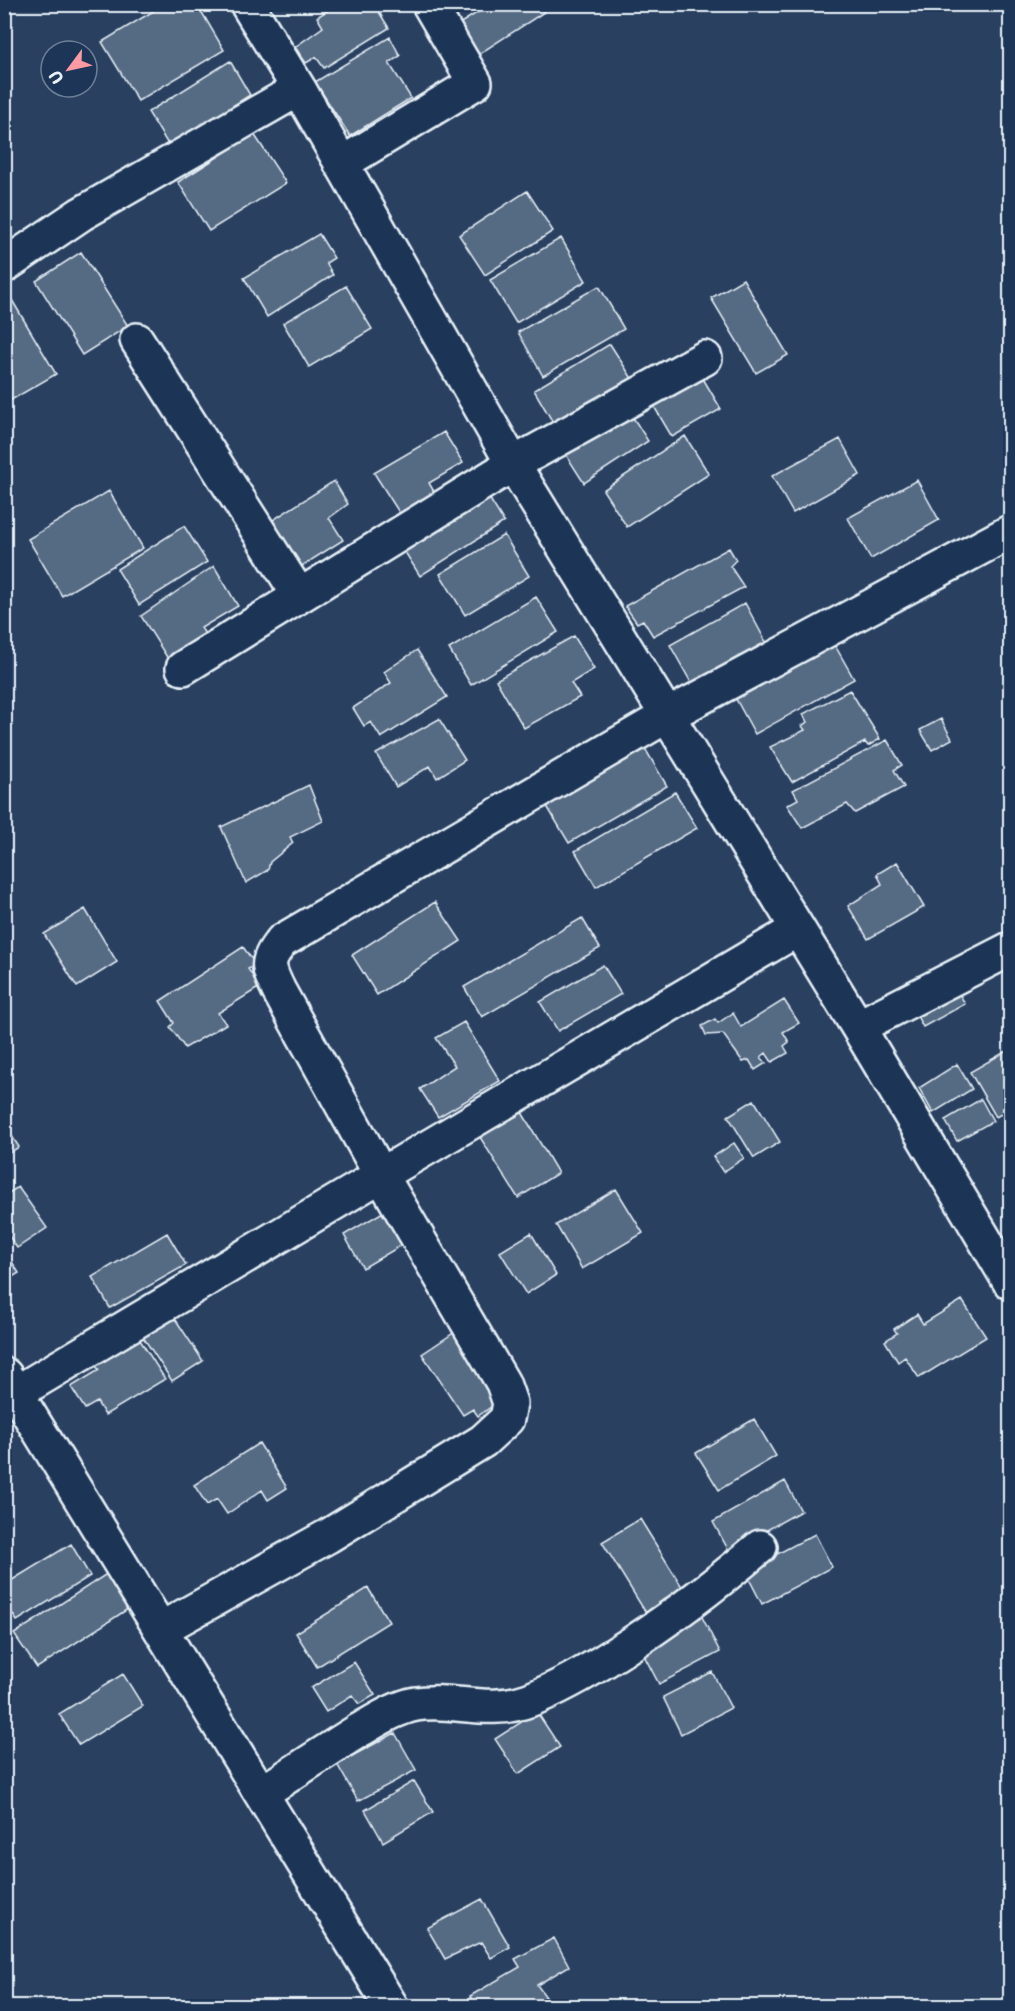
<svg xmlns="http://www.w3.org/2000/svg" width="1015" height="2011" font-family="'Playpen Sans',sans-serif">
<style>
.building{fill:#556a83;stroke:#e8f1f8;stroke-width:1.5}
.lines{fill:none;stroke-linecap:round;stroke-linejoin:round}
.minor-casing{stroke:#e8f1f8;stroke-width:38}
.minor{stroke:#1d3557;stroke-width:33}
</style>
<rect width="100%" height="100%" fill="#294061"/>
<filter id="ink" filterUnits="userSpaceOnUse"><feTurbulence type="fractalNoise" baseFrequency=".0167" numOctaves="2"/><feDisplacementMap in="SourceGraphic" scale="12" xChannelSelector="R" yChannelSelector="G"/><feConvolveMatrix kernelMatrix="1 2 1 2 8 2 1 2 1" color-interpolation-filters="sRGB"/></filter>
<g filter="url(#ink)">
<!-- building -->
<path class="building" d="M165,4H197L224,50L138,101L102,42Z
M338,4H374L389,28L324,68L316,57L306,63L295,47L323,27L317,17Z
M491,4H538L544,12L479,54L459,24Z
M390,37L400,56L389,63L411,98L350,136L315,82Z
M230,61L250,95L169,146L148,112Z
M254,134L286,183L209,231L178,182Z
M527,191L553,231L485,275L459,235Z
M319,234L334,258L326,263L333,275L267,317L244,278Z
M561,238L586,281L516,323L490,280Z
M81,252L128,326L82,355L36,281Z
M743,279L788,355L756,373L711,298Z
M346,286L372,329L309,367L283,323Z
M599,286L624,329L543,376L518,332Z
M9,295L56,374L6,403L4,400V298Z
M610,344L633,380L555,426L534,390Z
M698,370L721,409L672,437L649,398Z
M625,405L648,441L584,483L561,447Z
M444,432L463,463L429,483L436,495L402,517L374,473Z
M685,436L709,474L627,527L603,490Z
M840,439L860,475L793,513L772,476Z
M917,480L939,520L871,559L848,518Z
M334,481L348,504L329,518L343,540L291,573L262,527Z
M483,488L504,522L420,576L398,541Z
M109,491L143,548L62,596L28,539Z
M184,526L207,562L139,605L117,569Z
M504,535L529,576L465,615L440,574Z
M729,548L736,560L730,566L744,587L653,636L643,620L637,623L625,606Z
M214,566L238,606L201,628L208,638L170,662L141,616Z
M536,597L558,632L471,685L449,649Z
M745,603L767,644L693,686L670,645Z
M829,635L854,679L755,734L731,690Z
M574,636L594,669L571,683L580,697L524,728L496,680Z
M417,650L447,697L381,738L371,722L364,726L353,708L391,683L384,672Z
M850,690L880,739L868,746L865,742L792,782L770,747L805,730L802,726L807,722L803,714Z
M439,719L465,760L437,778L430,766L396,787L376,754Z
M941,719L952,739L932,750L920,730Z
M640,740L667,786L569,843L542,798Z
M887,740L902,765L894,770L904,787L855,813L847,804L802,828L787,805L798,799L793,790Z
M309,785L323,821L290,837L293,843L270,862L268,870L246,883L221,827Z
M675,792L697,828L596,887L575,851Z
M897,862L924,907L868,939L848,906L882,884L877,874Z
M435,902L461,941L377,995L352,955Z
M85,909L117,962L77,987L44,934Z
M582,918L600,948L482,1017L464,987Z
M243,947L256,965L248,969L260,987L218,1013L226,1024L185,1048L170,1027L174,1023L160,1001Z
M603,965L621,994L558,1031L540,1002Z
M953,982L965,1004L923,1027L911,1005Z
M784,1000L799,1023L783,1032L789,1042L784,1046L788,1053L772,1062L766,1053L761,1057L766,1063L755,1070L749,1060L743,1062L723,1034L706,1035L702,1026L715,1019L718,1023L733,1013L741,1027Z
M464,1022L500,1081L438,1117L420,1089L455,1066L436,1038Z
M1010,1049V1109L996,1117L970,1072Z
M957,1064L972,1089L933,1113L919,1088Z
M981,1099L993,1121L957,1141L945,1120Z
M754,1100L780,1142L754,1158L728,1116Z
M520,1109L558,1173L518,1198L478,1134Z
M4,1124L19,1147L4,1156Z
M734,1143L744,1158L723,1172L713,1157Z
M18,1187L47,1228L17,1248L4,1229V1196Z
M616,1189L643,1233L582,1269L556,1225Z
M383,1212L402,1245L363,1268L344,1235Z
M167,1233L186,1265L110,1308L92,1277Z
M531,1233L556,1275L526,1294L500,1252Z
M4,1249L19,1273L4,1282Z
M962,1300L986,1337L919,1378L905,1357L898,1362L885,1341L897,1333L894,1329L917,1314L923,1324Z
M170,1311L203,1361L172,1381L139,1331Z
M133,1329L165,1379L105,1415L97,1402L85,1409L71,1387L99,1370L93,1362Z
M455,1332L498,1402L478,1416L473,1409L463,1415L422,1354Z
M754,1419L776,1456L719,1490L696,1453Z
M259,1443L287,1488L268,1500L262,1490L227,1514L217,1499L207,1505L194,1485Z
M785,1481L801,1511L729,1551L713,1522Z
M640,1519L684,1590L646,1613L602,1542Z
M815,1534L832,1567L762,1604L745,1571Z
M71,1544L90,1576L17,1621L4,1600V1585Z
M108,1573L131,1607L37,1668L14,1634Z
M368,1588L389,1622L317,1667L296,1633Z
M700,1613L720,1652L659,1684L638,1644Z
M354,1662L375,1695L359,1704L352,1695L326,1712L311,1688Z
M712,1672L731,1708L681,1734L663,1697Z
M123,1674L143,1706L79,1745L59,1714Z
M537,1712L560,1747L518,1774L495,1739Z
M395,1733L416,1770L358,1801L337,1764Z
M414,1781L433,1812L383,1842L365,1810Z
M482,1899L510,1947L491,1958L481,1942L445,1959L427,1928Z
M554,1938L569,1966L537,1985L546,1997L530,2006H476L470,1996L520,1967L515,1959Z"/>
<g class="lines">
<defs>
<path id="minor" d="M247,4L299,89L513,464L858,1027L1010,1282
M341,164L475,83L429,4
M4,266L81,214L299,89
M137,340L299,595
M183,668L513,464L705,358
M858,1027L1010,949
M5,1375L391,2006
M16,1393L381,1175L798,929
M161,1629L328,1536L483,1441L507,1419L510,1403L503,1383L381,1175L279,991C268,968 264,962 282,941L668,715L1010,532
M262,1793C294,1772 326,1751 358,1731C376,1721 395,1708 416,1704C454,1698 488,1715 529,1700C560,1688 589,1671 617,1653C668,1621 714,1586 760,1547"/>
</defs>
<!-- minor casing -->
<use href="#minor" class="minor-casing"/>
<!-- minor -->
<use href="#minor" class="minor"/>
</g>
</g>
<!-- margin -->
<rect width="1015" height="2011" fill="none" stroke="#1d3557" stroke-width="24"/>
<rect x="12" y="12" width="991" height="1987" fill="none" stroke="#e8f1f8" stroke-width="2" filter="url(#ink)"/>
<!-- north arrow -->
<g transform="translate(69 69) rotate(237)"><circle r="28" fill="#1d3557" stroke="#6e8097" stroke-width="1.5"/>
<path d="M0-4.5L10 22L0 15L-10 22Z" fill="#ff9aa2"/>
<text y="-9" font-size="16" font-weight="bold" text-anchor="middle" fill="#e8f1f8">U</text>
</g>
</svg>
